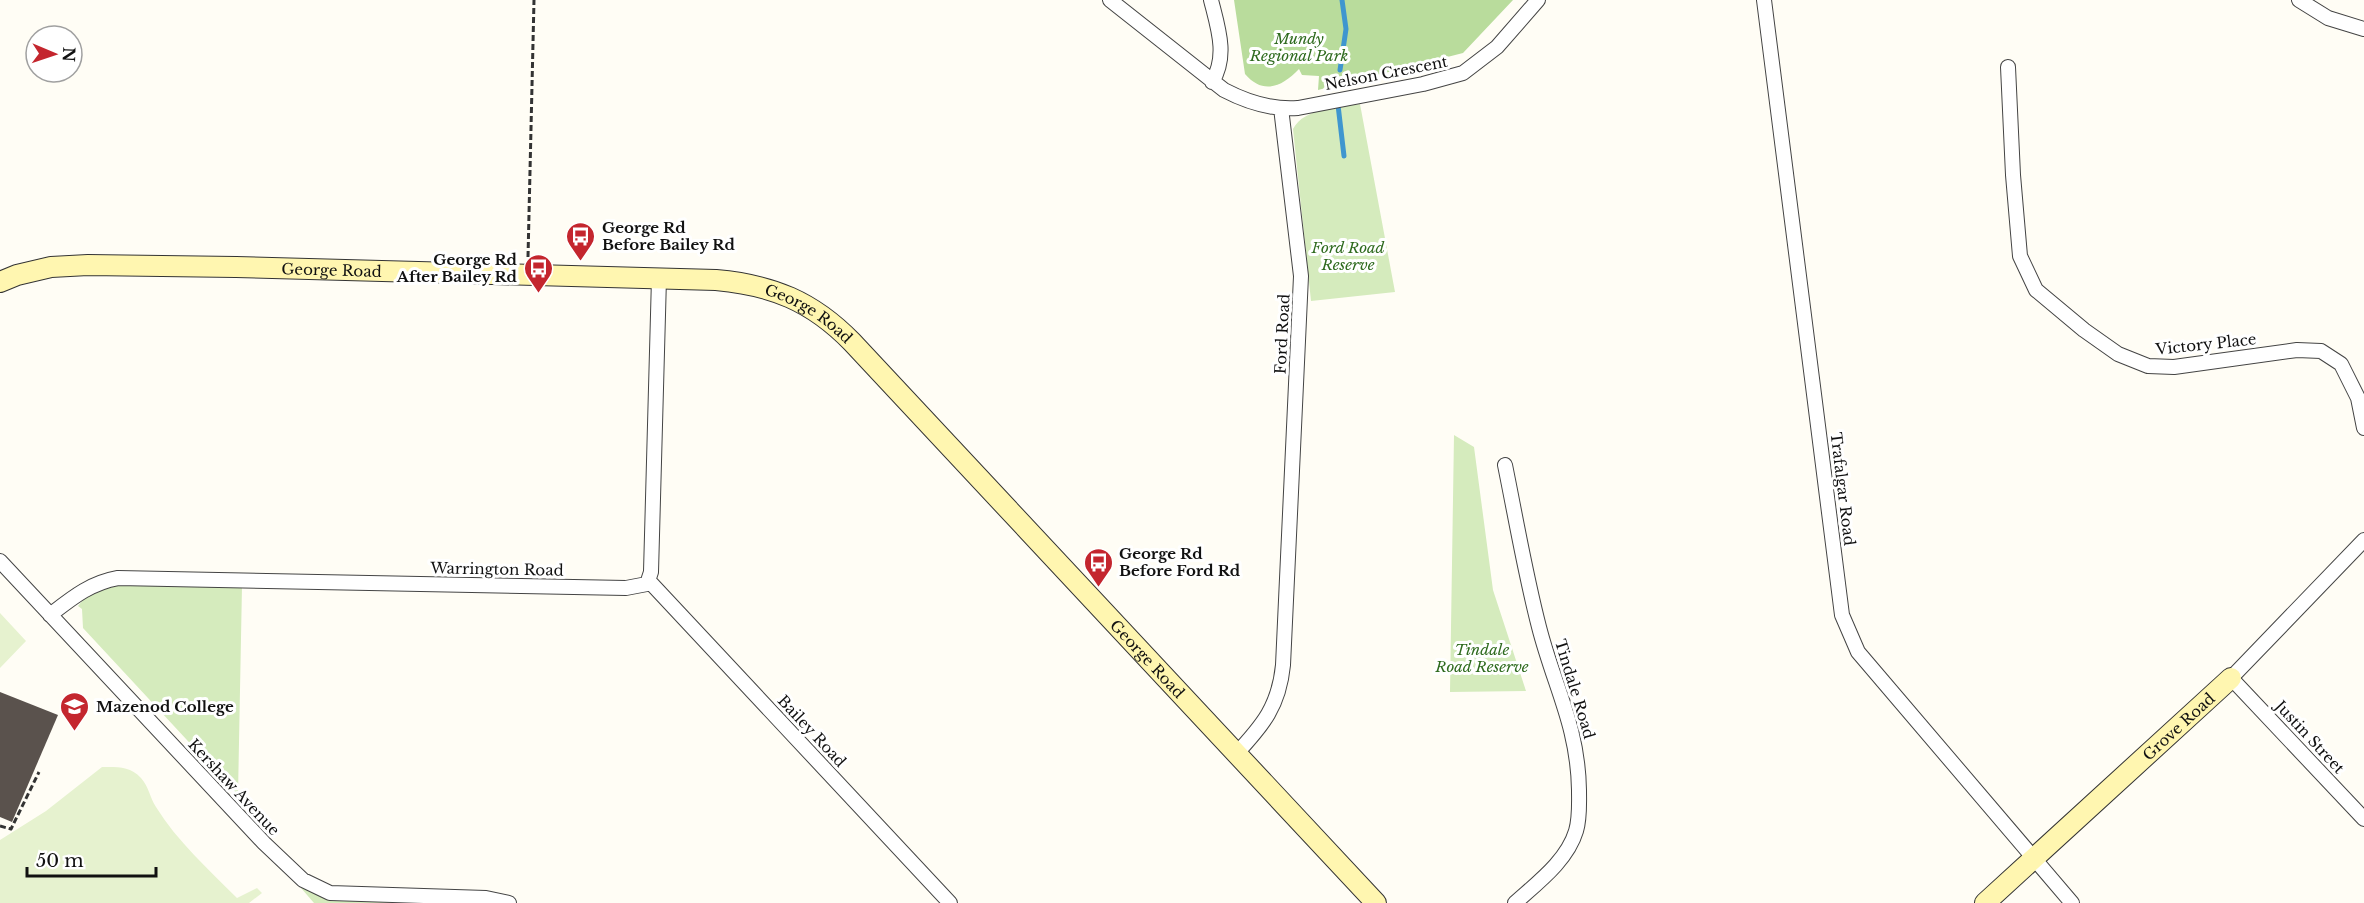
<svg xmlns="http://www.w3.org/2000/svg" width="2364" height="903" font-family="'Libre Baskerville',serif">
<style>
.green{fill:#d5ebbd}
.forest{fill:#b9dc9c}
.pitch{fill:#e6f2cf}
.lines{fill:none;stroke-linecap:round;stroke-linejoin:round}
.stream{stroke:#3f96cf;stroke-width:5}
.building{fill:#5a524d}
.street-casing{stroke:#444;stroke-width:16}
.secondary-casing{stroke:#333;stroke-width:22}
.path{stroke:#333;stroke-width:3;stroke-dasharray:6 3;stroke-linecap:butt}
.street{stroke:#fff;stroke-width:14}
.secondary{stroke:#fff6b0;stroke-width:20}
.labels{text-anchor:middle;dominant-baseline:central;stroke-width:6;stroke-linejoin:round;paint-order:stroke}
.park-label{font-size:15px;font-style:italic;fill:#2f6b1f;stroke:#fff}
.street-label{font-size:15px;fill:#111;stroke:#fff}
.poi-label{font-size:15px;font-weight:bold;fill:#111;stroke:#fff;text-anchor:start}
</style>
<rect width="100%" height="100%" fill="#fffdf5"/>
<!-- green -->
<path class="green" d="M1360,104L1395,292L1311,301L1293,129C1305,107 1339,108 1360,104Z
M1454,435L1474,447L1493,590L1526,691L1450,692Z
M127,585L242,586L238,795L83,628L82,609L78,606C90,590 108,587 127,585Z
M301,888L510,903H314Z"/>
<!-- forest -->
<path class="forest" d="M1234,0H1513L1463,53L1318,90L1319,76L1302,75L1299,69C1282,87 1263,95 1245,74Z"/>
<!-- pitch -->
<path class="pitch" d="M0,613L26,641L0,668Z
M102,767C118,767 130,766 141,778C149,787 150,798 156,807C177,841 209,870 237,898L257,888L262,893L249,903H0V840L46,811Z"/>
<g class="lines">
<!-- stream -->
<path class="stream" d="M1340,70L1346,29L1342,0
M1338,105L1344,156"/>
</g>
<!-- building -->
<path class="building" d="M0,692L58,715L12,822L0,817Z"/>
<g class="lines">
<defs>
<path id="street" d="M1110,0L1224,90C1247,102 1272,110 1298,108L1423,84L1463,73L1497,47L1538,0
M1211,0C1218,28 1228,56 1212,82
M1764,0L1842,615L1858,652L2072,903
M2299,0L2328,18L2364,29
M2008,67L2013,175L2020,256L2036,290L2084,330L2118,354L2148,366L2174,367L2297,350L2321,351L2341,364L2358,398L2364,428
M1505,465C1516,519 1525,573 1539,627C1554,686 1578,726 1579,790C1579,803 1580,818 1576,831C1567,861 1537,883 1515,903
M2364,540L2231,678L2364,819
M0,561L264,843L303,880L330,893L486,898L509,903
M649,581L950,903
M50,615C72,598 90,583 118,578L626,588L647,584L651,572L659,278
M1236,754C1263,725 1279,706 1283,665L1301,276L1281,108"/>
<g id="secondary">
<path id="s1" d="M0,282L17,275L51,267L88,265L236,267L716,280C772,285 812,301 852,342L1376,903"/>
<path id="s2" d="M1985,903L2231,678"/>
</g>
</defs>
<!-- street casing -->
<use href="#street" class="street-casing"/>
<!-- secondary casing -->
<use href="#secondary" class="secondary-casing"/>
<!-- path -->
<path class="path" d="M528,257L534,0
M0,826L11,829L39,772"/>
<!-- street -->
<use href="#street" class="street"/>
<!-- secondary -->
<use href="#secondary" class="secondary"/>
</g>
<!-- icons -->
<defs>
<symbol id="bus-pin" viewBox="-11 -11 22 30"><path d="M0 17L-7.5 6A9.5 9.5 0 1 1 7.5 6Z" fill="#c4262e" stroke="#fff"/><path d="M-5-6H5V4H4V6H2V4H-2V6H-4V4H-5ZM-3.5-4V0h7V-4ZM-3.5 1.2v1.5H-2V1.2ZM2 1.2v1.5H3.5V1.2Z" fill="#fff"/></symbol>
<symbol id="university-pin" viewBox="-11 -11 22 30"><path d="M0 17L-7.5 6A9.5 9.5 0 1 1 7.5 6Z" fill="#c4262e" stroke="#fff"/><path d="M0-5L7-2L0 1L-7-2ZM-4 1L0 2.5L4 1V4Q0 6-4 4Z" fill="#fff"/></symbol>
</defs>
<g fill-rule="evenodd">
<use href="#bus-pin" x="564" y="220" width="33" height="45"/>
<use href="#bus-pin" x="522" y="252" width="33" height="45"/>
<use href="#bus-pin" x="1082" y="546" width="33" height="45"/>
<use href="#university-pin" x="58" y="690" width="33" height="45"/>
</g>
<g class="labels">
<!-- park labels -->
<g class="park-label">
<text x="1299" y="38">Mundy<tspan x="1299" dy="17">Regional Park</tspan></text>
<text x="1348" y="247">Ford Road<tspan x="1348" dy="17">Reserve</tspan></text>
<text x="1482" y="649">Tindale<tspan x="1482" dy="17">Road Reserve</tspan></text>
</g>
<!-- street labels -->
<g class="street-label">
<text transform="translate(1386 73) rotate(-11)">Nelson Crescent</text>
<text stroke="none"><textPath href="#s1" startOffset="334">George Road</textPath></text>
<text stroke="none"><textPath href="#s1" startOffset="819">George Road</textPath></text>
<text transform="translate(1282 334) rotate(-87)">Ford Road</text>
<text transform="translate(2206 344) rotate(-6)">Victory Place</text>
<text transform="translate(1843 489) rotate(83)">Trafalgar Road</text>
<text transform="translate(497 569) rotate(1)">Warrington Road</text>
<text stroke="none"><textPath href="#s1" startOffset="1305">George Road</textPath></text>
<text transform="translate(1575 689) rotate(73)">Tindale Road</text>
<text stroke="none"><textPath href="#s2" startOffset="262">Grove Road</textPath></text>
<text transform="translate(812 731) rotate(47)">Bailey Road</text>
<text transform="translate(2310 737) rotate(47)">Justin Street</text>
<text transform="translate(234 787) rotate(47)">Kershaw Avenue</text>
</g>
<!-- poi labels -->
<g class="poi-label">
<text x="602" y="227">George Rd<tspan x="602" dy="17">Before Bailey Rd</tspan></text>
<text x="517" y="259" text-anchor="end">George Rd<tspan x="517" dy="17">After Bailey Rd</tspan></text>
<text x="1119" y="553">George Rd<tspan x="1119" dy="17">Before Ford Rd</tspan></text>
<text x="96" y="706">Mazenod College</text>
</g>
</g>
<!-- north arrow -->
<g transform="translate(54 54) rotate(92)"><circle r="28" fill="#ffffff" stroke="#a0a0a0" stroke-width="1.5"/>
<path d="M0-4.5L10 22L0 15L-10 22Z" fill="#c4262e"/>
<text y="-9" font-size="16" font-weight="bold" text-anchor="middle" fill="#111111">N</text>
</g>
<!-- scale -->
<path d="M27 867v9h129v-9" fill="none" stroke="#111111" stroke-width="3"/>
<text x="36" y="867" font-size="18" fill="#111111" stroke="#ffffff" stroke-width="4.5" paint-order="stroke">50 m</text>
</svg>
